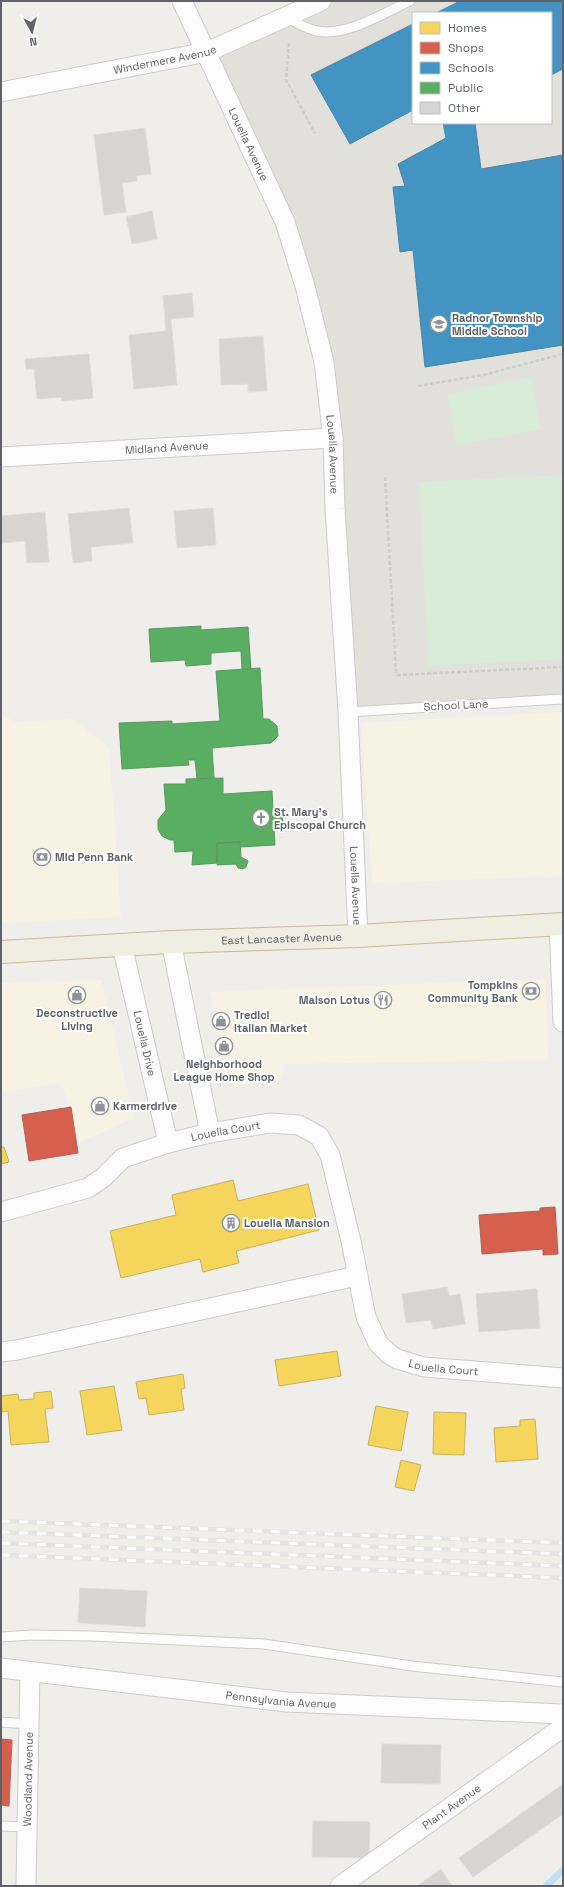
<svg xmlns="http://www.w3.org/2000/svg" width="564" height="1887" font-family="'Space Grotesk',sans-serif">
<style>
.commercial{fill:#f7f3e4}
.education{fill:#e2e0da;fill-rule:evenodd}
.green{fill:#d8ebd6}
.homes{fill:#f6d55c;stroke:#c9b360}
.shops{fill:#d6604d;stroke:#b26155}
.schools{fill:#4393c3;stroke:#4b85a8}
.public{fill:#5aae61;stroke:#5c9863}
.lines{fill:none;stroke-linecap:round;stroke-linejoin:round}
.stream{stroke:#bfe0f9;stroke-width:7}
.building{fill:#d6d5d3;stroke:#deddd9}
.lane-casing{stroke:#cbcccc;stroke-width:11}
.street-casing{stroke:#cbcccc;stroke-width:21}
.highway-casing{stroke:#c8b996;stroke-width:24}
.path{stroke:#cacfcc;stroke-width:2.5;stroke-dasharray:4 2;stroke-linecap:butt}
.lane{stroke:#fdfcfc;stroke-width:9}
.street{stroke:#fdfcfc;stroke-width:19}
.highway{stroke:#f0ede3;stroke-width:22}
.rail-casing{stroke:#e4e4e4;stroke-width:4.5}
.rail{stroke:#fff;stroke-width:3;stroke-dasharray:9;stroke-linecap:butt}
.labels{text-anchor:middle;dominant-baseline:central;stroke-width:4;stroke-linejoin:round;paint-order:stroke}
.street-label{font-size:11px;fill:#5f6368;stroke:#fff}
.poi-label{font-size:11px;font-weight:bold;fill:#5f6368;stroke:#fff;text-anchor:start}
</style>
<rect width="100%" height="100%" fill="#efeeea"/>
<!-- commercial -->
<path class="commercial" d="M563,712V876L372,883L361,723Z
M1,715L16,722L73,719L109,748L121,917L1,923Z
M545,979L548,1060L283,1064L282,1077L235,1087L210,992Z
M101,980L134,1118L78,1143L62,1083L1,1092V983Z"/>
<!-- education -->
<path class="education" d="M321,1H563V699L348,712L335,509L305,286L207,52ZM413,13H551V123H413Z"/>
<!-- green -->
<path class="green" d="M531,377L541,429L457,445L447,394Z
M563,475V659L428,666L419,482Z"/>
<!-- homes -->
<path class="homes" d="M1,1147H4L9,1162L1,1164Z
M233,1180L238,1201L308,1184L319,1230L236,1251L239,1263L203,1272L200,1259L121,1278L110,1231L176,1215L172,1195Z
M337,1351L341,1376L279,1386L275,1360Z
M183,1374L185,1388L181,1389L184,1410L149,1415L146,1398L139,1399L136,1382Z
M114,1386L122,1430L87,1435L80,1391Z
M51,1391L53,1408L45,1409L49,1442L11,1445L8,1411L2,1412L1,1396L18,1394L19,1400L34,1399V1393Z
M376,1406L408,1412L401,1451L368,1445Z
M434,1412L466,1413L464,1455L433,1454Z
M535,1419L538,1459L496,1462L494,1428L520,1426V1420Z
M401,1460L421,1465L414,1491L395,1487Z"/>
<!-- shops -->
<path class="shops" d="M71,1107L78,1153L29,1161L22,1115Z
M555,1207L558,1254L543,1255V1249L482,1254L479,1215L540,1211V1208Z
M1,1739L12,1740L9,1806L1,1805Z"/>
<!-- schools -->
<path class="schools" d="M460,1H563V69L551,75V13H436Z
M413,24V110L350,144L311,75Z
M443,123H475L481,169L563,155V345L425,367L413,250L400,252L393,187L405,186L398,164L446,138Z"/>
<!-- public -->
<path class="public" d="M201,626V630L248,627L251,669H242L241,651L211,653V664L186,666L185,660L151,662L149,629Z
M260,668L263,719H269L277,726L278,736L271,743L212,748L214,778L197,779L195,760H188L189,765L122,769L119,723L172,721V724L220,721L216,671Z
M223,778V794L272,791L273,809H282L283,826L274,827L275,845L241,847L240,842L217,843V863L192,865L193,851L175,852L174,840H170L162,836L158,829V820L166,810L164,784H186V779Z
M240,842L241,857L248,861L246,867L243,869L238,868L236,864L217,865V843Z"/>
<g class="lines">
<!-- stream -->
<path class="stream" d="M546,1886L563,1870"/>
</g>
<!-- building -->
<path class="building" d="M145,128L151,174L136,176L137,181L122,183L126,212L104,215L94,135Z
M152,211L157,239L132,244L126,217Z
M192,293L194,317L171,319L177,385L134,389L129,335L166,331L163,296Z
M263,336L267,391L248,392V384L221,385L219,339Z
M89,354L93,398L62,401L61,397L37,399L34,369H26L25,359Z
M129,508L133,543L91,547L92,561L73,563L68,514Z
M213,508L216,545L177,548L174,511Z
M45,512L49,562L27,563L25,541L1,543V516Z
M447,1287L449,1296L460,1294L465,1324L433,1329L431,1320L406,1323L402,1294Z
M537,1289L540,1328L479,1332L476,1294Z
M80,1588L147,1591L145,1627L78,1623Z
M382,1744L441,1745L440,1784L381,1783Z
M563,1784V1814L473,1877L459,1858Z
M313,1821L370,1822L369,1858L312,1857Z
M441,1869L452,1886H417Z"/>
<g class="lines">
<defs>
<path id="lane" d="M286,18C296,22 307,29 317,31C346,37 384,13 410,1
M348,712L563,699
M1,1637L33,1635L91,1636L264,1644L412,1666L563,1682
M1,1722L29,1724
M1,1826L27,1827"/>
<g id="street">
<path id="s1" d="M182,1L285,222L305,286L324,362L333,438L335,509L348,712L358,936"/>
<path id="s2" d="M1,92L207,52L321,1"/>
<path id="s3" d="M1,457L333,438"/>
<path d="M559,924L563,1022"/>
<path d="M171,942L210,1133"/>
<path id="s4" d="M122,945L168,1143"/>
<path id="s5" d="M1,1212L88,1188L104,1177L123,1158L168,1143L210,1133L270,1123L299,1125L319,1136L330,1155L351,1241L366,1317L378,1343L389,1354L397,1359L424,1367L563,1378"/>
<path d="M1,1352L17,1350L357,1276"/>
<path id="s6" d="M1,1668L287,1702L563,1714"/>
<path id="s7" d="M26,1886L30,1672"/>
<path id="s8" d="M340,1886L563,1727"/>
</g>
<g id="highway">
<path id="s9" d="M1,952L171,942L358,936L563,924"/>
</g>
</defs>
<!-- lane casing -->
<use href="#lane" class="lane-casing"/>
<!-- street casing -->
<use href="#street" class="street-casing"/>
<!-- highway casing -->
<use href="#highway" class="highway-casing"/>
<!-- path -->
<path class="path" d="M289,43L286,80L315,133
M418,386L483,375L563,354
M385,477L396,672L398,675L563,667"/>
<!-- lane -->
<use href="#lane" class="lane"/>
<!-- street -->
<use href="#street" class="street"/>
<!-- highway -->
<use href="#highway" class="highway"/>
<defs>
<path id="rail" d="M1,1521L563,1543
M1,1532L563,1554
M1,1543L563,1566
M1,1555L563,1578"/>
</defs>
<!-- rail casing -->
<use href="#rail" class="rail-casing"/>
<!-- rail -->
<use href="#rail" class="rail"/>
</g>
<!-- icons -->
<defs>
<symbol id="school-ring" viewBox="-11 -11 22 22"><circle r="9.5" fill="#fff" stroke="#919496" stroke-width="1.5"/><path d="M0-5L7-2L0 1L-7-2ZM-4 1L0 2.5L4 1V4Q0 6-4 4Z" fill="#919496"/></symbol>
<symbol id="church-ring" viewBox="-11 -11 22 22"><circle r="9.5" fill="#fff" stroke="#919496" stroke-width="1.5"/><path d="M-1.2-6h2.4v3.5h3.3v2.4h-3.3V6h-2.4V-.1h-3.3v-2.4h3.3Z" fill="#919496"/></symbol>
<symbol id="bank-ring" viewBox="-11 -11 22 22"><circle r="9.5" fill="#fff" stroke="#919496" stroke-width="1.5"/><path d="M-6-4H6V4H-6ZM0-2.3a2.3 2.3 0 1 0 0 4.6a2.3 2.3 0 1 0 0-4.6Z" fill="#919496"/></symbol>
<symbol id="shop-ring" viewBox="-11 -11 22 22"><circle r="9.5" fill="#fff" stroke="#919496" stroke-width="1.5"/><path d="M-5-2.5h2.3a2.7 3.5 0 0 1 5.4 0H5L5.5 6h-11ZM-1.5-2.5h3a1.5 2.3 0 0 0-3 0Z" fill="#919496"/></symbol>
<symbol id="restaurant-ring" viewBox="-11 -11 22 22"><circle r="9.5" fill="#fff" stroke="#919496" stroke-width="1.5"/><path d="M-5-6h1v4h1v-4h1v4h1v-4h1v5L-1.5 .5V6h-2V.5L-5-1ZM5-6V6H3V1.5H1.5Q1.5-4 5-6Z" fill="#919496"/></symbol>
<symbol id="building-ring" viewBox="-11 -11 22 22"><circle r="9.5" fill="#fff" stroke="#919496" stroke-width="1.5"/><path d="M-4-6H4V6H1V3H-1V6H-4ZM-2.5-4.3h1.7v1.8h-1.7ZM.8-4.3h1.7v1.8H.8ZM-2.5-1h1.7V.8h-1.7ZM.8-1h1.7V.8H.8Z" fill="#919496"/></symbol>
</defs>
<g fill-rule="evenodd">
<use href="#school-ring" x="429" y="314" width="20" height="20"/>
<use href="#church-ring" x="251" y="808" width="20" height="20"/>
<use href="#bank-ring" x="32" y="847" width="20" height="20"/>
<use href="#bank-ring" x="521" y="981" width="20" height="20"/>
<use href="#shop-ring" x="67" y="985" width="20" height="20"/>
<use href="#restaurant-ring" x="373" y="990" width="20" height="20"/>
<use href="#shop-ring" x="211" y="1011" width="20" height="20"/>
<use href="#shop-ring" x="214" y="1036" width="20" height="20"/>
<use href="#shop-ring" x="90" y="1096" width="20" height="20"/>
<use href="#building-ring" x="221" y="1213" width="20" height="20"/>
</g>
<g class="labels">
<!-- street labels -->
<g class="street-label">
<text stroke="none"><textPath href="#s2" startOffset="167">Windermere Avenue</textPath></text>
<text stroke="none"><textPath href="#s1" startOffset="158">Louella Avenue</textPath></text>
<text stroke="none"><textPath href="#s3" startOffset="166">Midland Avenue</textPath></text>
<text stroke="none"><textPath href="#s1" startOffset="482">Louella Avenue</textPath></text>
<text transform="translate(456 705) rotate(-3)">School Lane</text>
<text stroke="none"><textPath href="#s1" startOffset="914">Louella Avenue</textPath></text>
<text stroke="none"><textPath href="#s9" startOffset="281">East Lancaster Avenue</textPath></text>
<text stroke="none"><textPath href="#s4" startOffset="101">Louella Drive</textPath></text>
<text stroke="none"><textPath href="#s5" startOffset="243">Louella Court</textPath></text>
<text stroke="none"><textPath href="#s5" startOffset="629">Louella Court</textPath></text>
<text stroke="none"><textPath href="#s6" startOffset="282">Pennsylvania Avenue</textPath></text>
<text stroke="none"><textPath href="#s7" startOffset="107">Woodland Avenue</textPath></text>
<text stroke="none"><textPath href="#s8" startOffset="137">Plant Avenue</textPath></text>
</g>
<!-- poi labels -->
<g class="poi-label">
<text x="452" y="318">Radnor Township<tspan x="452" dy="13">Middle School</tspan></text>
<text x="274" y="812">St. Mary's<tspan x="274" dy="13">Episcopal Church</tspan></text>
<text x="55" y="857">Mid Penn Bank</text>
<text x="518" y="985" text-anchor="end">Tompkins<tspan x="518" dy="13">Community Bank</tspan></text>
<text x="370" y="1000" text-anchor="end">Maison Lotus</text>
<text x="77" y="1013" text-anchor="middle">Deconstructive<tspan x="77" dy="13">Living</tspan></text>
<text x="234" y="1015">Tredici<tspan x="234" dy="13">Italian Market</tspan></text>
<text x="224" y="1064" text-anchor="middle">Neighborhood<tspan x="224" dy="13">League Home Shop</tspan></text>
<text x="113" y="1106">Karmerdrive</text>
<text x="244" y="1223">Louella Mansion</text>
</g>
</g>
<!-- border -->
<rect width="564" height="1887" fill="none" stroke="#5f6368" stroke-width="4"/>
<!-- legend -->
<rect x="412" y="12" width="140" height="112" fill="#ffffff" stroke="#bfc1c3"/>
<rect x="420" y="22" width="20" height="12" fill="#f6d55c" stroke="#bfc1c3"/>
<text x="448" y="32" font-size="12" fill="#5f6368">Homes</text>
<rect x="420" y="42" width="20" height="12" fill="#d6604d" stroke="#bfc1c3"/>
<text x="448" y="52" font-size="12" fill="#5f6368">Shops</text>
<rect x="420" y="62" width="20" height="12" fill="#4393c3" stroke="#bfc1c3"/>
<text x="448" y="72" font-size="12" fill="#5f6368">Schools</text>
<rect x="420" y="82" width="20" height="12" fill="#5aae61" stroke="#bfc1c3"/>
<text x="448" y="92" font-size="12" fill="#5f6368">Public</text>
<rect x="420" y="102" width="20" height="12" fill="#d6d5d3" stroke="#bfc1c3"/>
<text x="448" y="112" font-size="12" fill="#5f6368">Other</text>
<!-- north arrow -->
<g transform="translate(32 32) rotate(173)" stroke="#ffffff" stroke-width="3" paint-order="stroke">
<path d="M0-3L7 15L0 10L-7 15Z" fill="#5f6368"/>
<text y="-6" font-size="11" font-weight="bold" text-anchor="middle" fill="#5f6368">N</text>
</g>
</svg>
